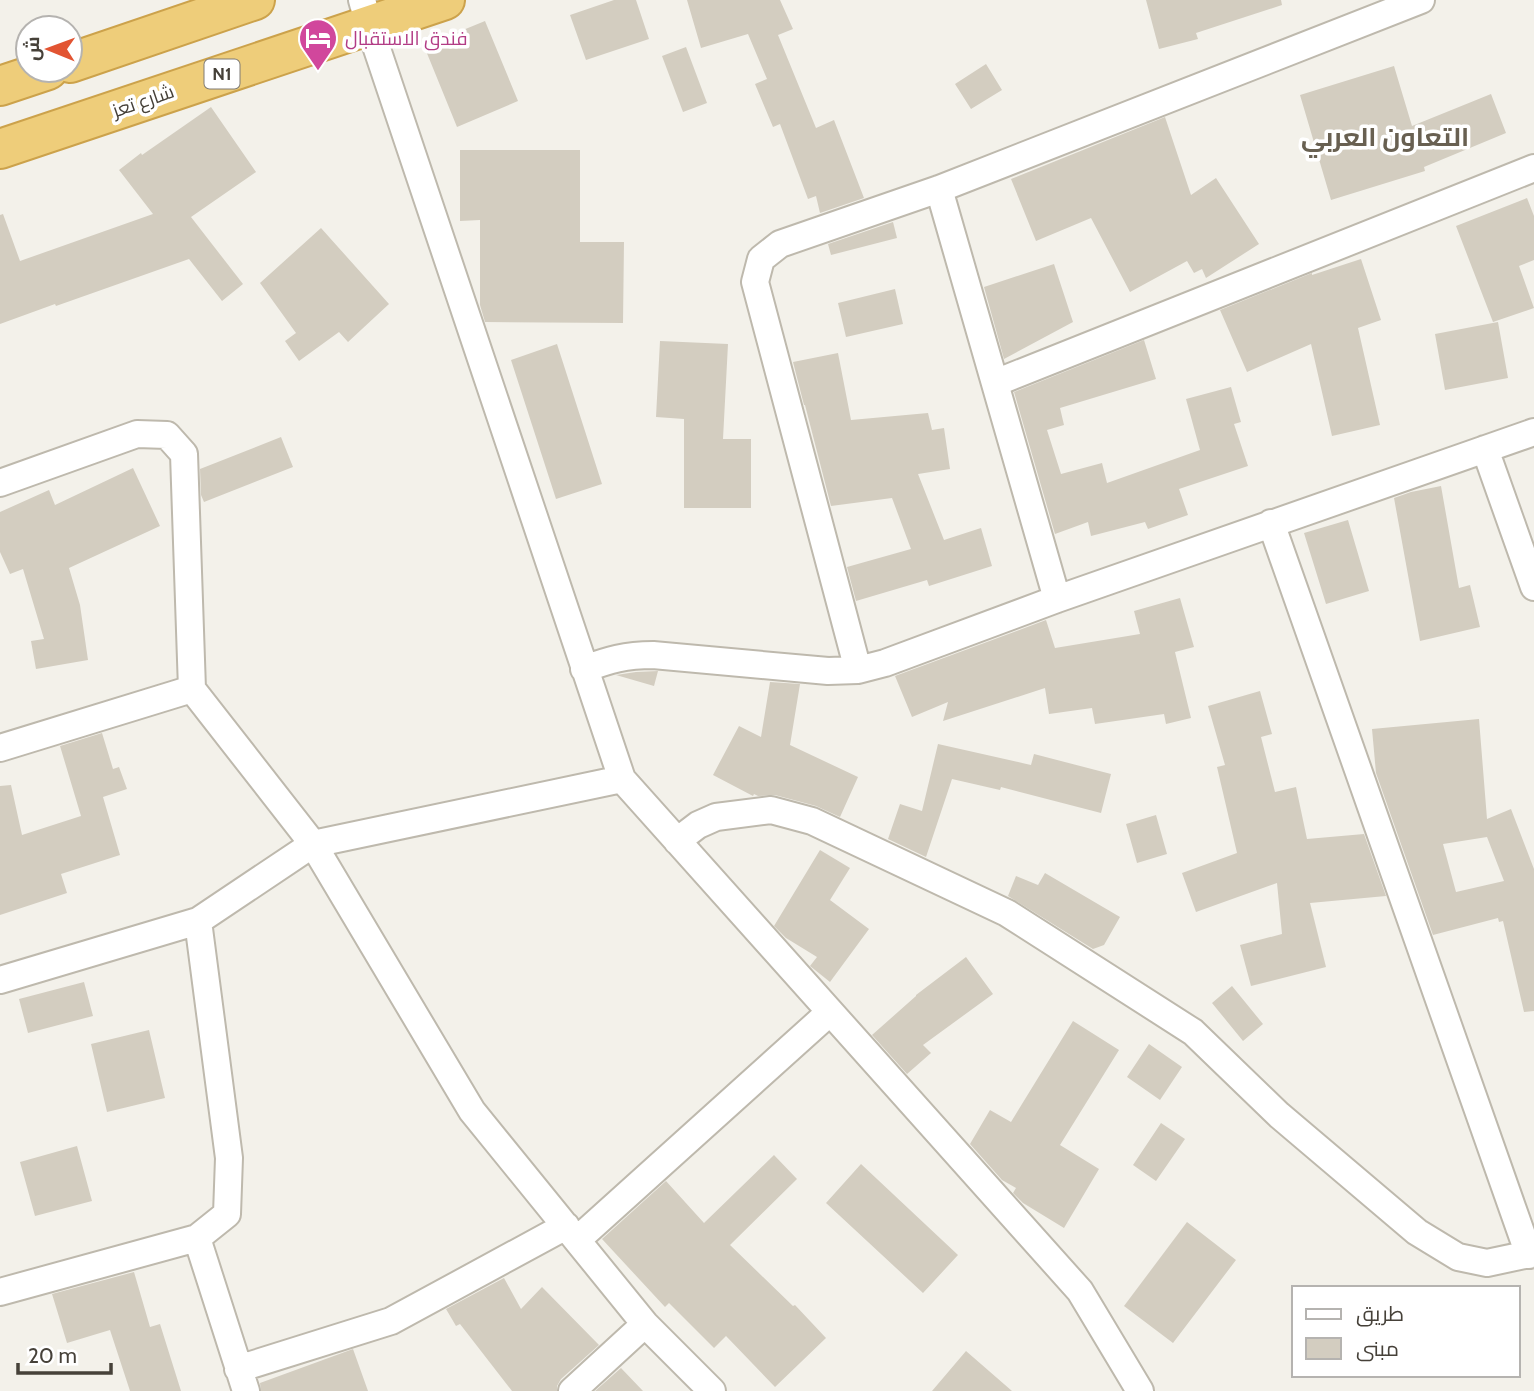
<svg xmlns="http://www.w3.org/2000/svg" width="1534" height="1391" font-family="Cabin,Cairo,sans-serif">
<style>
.building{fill:#d3cdc0;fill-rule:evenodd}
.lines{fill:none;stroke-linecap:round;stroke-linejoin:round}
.street-casing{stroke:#beb9ad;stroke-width:30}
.highway-casing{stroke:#cca24b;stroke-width:42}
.street{stroke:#fff;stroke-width:26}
.highway{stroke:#eecd7a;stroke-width:38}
.labels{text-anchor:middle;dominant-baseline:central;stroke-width:7;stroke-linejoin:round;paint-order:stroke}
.shield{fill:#fff;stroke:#7e7a74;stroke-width:2}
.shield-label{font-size:18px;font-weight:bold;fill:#464139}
.hotel-label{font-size:19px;fill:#b23c85;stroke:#fff;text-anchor:start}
.street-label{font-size:19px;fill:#464139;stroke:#fff}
.district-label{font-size:26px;font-weight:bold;fill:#686051;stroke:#fff}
</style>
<rect width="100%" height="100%" fill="#f3f1ea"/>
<!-- building -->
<path class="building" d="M614,0H636L649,39L586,60L570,15Z
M687,0H780L793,29L778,35L816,128L834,120L864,198L820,213L816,196L808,199L780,124L773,127L755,84L767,79L748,34L701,48Z
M1146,0H1281L1282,5L1196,33L1198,39L1159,49Z
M485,21L518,101L457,127L424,46Z
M686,47L707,103L683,112L662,56Z
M986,64L1002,90L971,109L955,84Z
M1394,66L1412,126L1491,94L1506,133L1424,167L1425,171L1331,200L1300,95Z
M211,107L256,172L191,217L243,284L222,301L189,259L56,306L55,304L0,324V215L3,214L20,261L153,214L119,170L141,153L142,155Z
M1165,117L1191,195L1216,178L1259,244L1206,278L1202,269L1194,273L1187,261L1130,292L1091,218L1036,241L1011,179Z
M460,150H580V242H624L623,323L485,322L480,305V220L460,221Z
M1527,198L1534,216V260L1519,266L1534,308L1493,322L1456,226Z
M893,222L897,238L831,255L828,244Z
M321,228L389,304L348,342L339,332L299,361L285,341L296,333L260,283Z
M1361,259L1381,320L1358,328L1380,425L1332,436L1311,344L1247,372L1220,310L1312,273V275Z
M1054,264L1073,322L1004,359L984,287Z
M895,289L903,324L846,337L838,303Z
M1498,322L1508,378L1445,390L1435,334Z
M1144,340L1156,379L1060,408L1064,425L1047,430L1061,474L1102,463L1107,483L1200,450L1186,399L1231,387L1241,422L1234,424L1248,466L1179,489L1188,515L1148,529L1145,522L1091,536L1088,522L1055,534L1014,392Z
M660,341L728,344L723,439H751V508H684V419L656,417Z
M557,344L602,484L556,499L511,360Z
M838,353L851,420L928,413L932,430L944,428L950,469L918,474L944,540L981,528L992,566L929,586L927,580L856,601L847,567L911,549L892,498L831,506L805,405H804L793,362Z
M281,437L293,467L204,502L201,495L200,469Z
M133,468L160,526L69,568L80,605L88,660L36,669L31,641L44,639L23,569L10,574L0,552V512L49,490L55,505Z
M1441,486L1459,588L1470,585L1480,627L1420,641L1394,498L1411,492Z
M1348,520L1369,591L1326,604L1304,533Z
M1180,598L1194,647L1175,652L1191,718L1166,724L1164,714L1095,724L1092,708L1049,714L1045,688L943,721L948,702L912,717L895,676L1046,620L1055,648L1140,634L1134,611Z
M658,671L654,686L616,675L636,672Z
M770,682L800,684L790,745L858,777L840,817L816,806L775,795L758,796L754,794L753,796L713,775L739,726L761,737Z
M1260,691L1272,734L1261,737L1275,792L1296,787L1307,839L1364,834L1386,896L1310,903L1326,967L1251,986L1240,945L1282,934L1277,883L1196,912L1182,873L1237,853L1217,767L1225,765L1208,706Z
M1479,719L1487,819L1511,809L1534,869V1011L1524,1012L1503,921L1499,922L1498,918L1433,935L1376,773L1372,729ZM1487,837L1504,881L1456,892L1443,844Z
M102,733L113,769L119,767L127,789L103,797L120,855L61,874L67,893L0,915V786L11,785L22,835L81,816L60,746Z
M938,744L1031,765L1034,754L1111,774L1101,813L1001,787L1000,790L952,779L926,857L888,839L900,804L922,811Z
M1156,815L1167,854L1137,863L1126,824Z
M820,850L850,868L830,900L869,929L830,982L810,966L817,957L786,938L774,926Z
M1045,873L1120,917L1104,945L1093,949L1008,896L1016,876L1038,885Z
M966,957L993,994L923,1045L931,1053L907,1074L872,1035L916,996V995Z
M84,982L93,1016L28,1033L19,999Z
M1232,986L1263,1024L1243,1041L1212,1003Z
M1073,1021L1119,1050L1060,1145L1099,1169L1064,1228L1023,1203L1013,1193L1016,1188L1002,1180L970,1144L990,1110L1011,1122Z
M149,1030L165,1098L107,1112L91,1044Z
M1149,1044L1182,1067L1160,1100L1127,1077Z
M1161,1123L1185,1139L1156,1181L1133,1165Z
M77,1146L92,1201L35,1216L20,1162Z
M774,1155L797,1179L730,1245L793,1306L795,1305L826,1338L775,1387L726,1336L714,1348L669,1303L665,1307L602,1239L666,1181L704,1223Z
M861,1164L958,1255L923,1293L826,1203Z
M1187,1222L1236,1260L1173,1343L1124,1306Z
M134,1272L150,1327L160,1324L181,1391H130L110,1330L67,1343L52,1294Z
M504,1278L521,1309L542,1287L599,1345L561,1379L557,1386V1391H512L460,1324L456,1326L446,1309Z
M353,1349L368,1391H261L260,1383Z
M966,1351L1012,1391H932Z
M621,1368L643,1391H595Z"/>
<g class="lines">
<defs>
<path id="street" d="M362,0L369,25L622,779L1080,1291L1140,1391
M939,189L1057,599
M995,383L1534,168
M1485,449L1534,587
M0,483L137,434L167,435L184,454L192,689L313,844L472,1111L645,1324L712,1391
M1271,523L1529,1255
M584,669C609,660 625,655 653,655L828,671L858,670L885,663L1057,599L1534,432
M858,670L755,282L761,259L780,244L939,189L1421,0
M0,748L192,689
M677,841L698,825L716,817L771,810L812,821L1007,913L1193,1032L1279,1115L1417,1232L1458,1257L1487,1263L1534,1253
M0,980L198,921L313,844L622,779
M197,1238L246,1391
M577,1240L830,1012
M0,1292L197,1238L227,1214L229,1158L198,921
M238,1369L391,1321L566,1226
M572,1391L645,1324"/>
<path id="highway" d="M70,63L255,0
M0,86L48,70
M0,149L445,0"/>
</defs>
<!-- street casing -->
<use href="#street" class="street-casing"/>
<!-- highway casing -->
<use href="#highway" class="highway-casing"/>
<!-- street -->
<use href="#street" class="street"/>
<!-- highway -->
<use href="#highway" class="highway"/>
</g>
<!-- icons -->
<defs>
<symbol id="hotel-pin" viewBox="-11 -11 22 30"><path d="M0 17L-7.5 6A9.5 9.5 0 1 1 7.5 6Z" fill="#d1479c" stroke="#fff"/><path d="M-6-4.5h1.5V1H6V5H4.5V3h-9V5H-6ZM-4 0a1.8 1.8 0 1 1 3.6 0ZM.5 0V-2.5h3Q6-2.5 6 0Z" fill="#fff"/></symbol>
</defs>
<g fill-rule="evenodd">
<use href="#hotel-pin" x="296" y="16" width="44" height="60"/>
</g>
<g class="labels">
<!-- shield labels -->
<rect class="shield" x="204.5" y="59.5" width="35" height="29" rx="5"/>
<g class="shield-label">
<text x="222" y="74">N1</text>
</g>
<!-- hotel labels -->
<g class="hotel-label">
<text x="345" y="38">فندق الاستقبال</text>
</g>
<!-- street labels -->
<g class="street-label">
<text transform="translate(143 101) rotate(-19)">شارع تعز</text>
</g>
<!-- district labels -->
<g class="district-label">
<text x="1385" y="137">التعاون العربي</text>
</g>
</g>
<!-- legend -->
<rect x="1292" y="1286" width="228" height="91" fill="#ffffff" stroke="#b5b3b0" stroke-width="2"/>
<rect x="1306" y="1309" width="35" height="10" fill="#ffffff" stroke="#b5b3b0" stroke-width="2"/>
<text x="1356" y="1321" font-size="21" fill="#464139">طريق</text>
<rect x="1306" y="1338" width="35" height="21" fill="#d3cdc0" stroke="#b5b3b0" stroke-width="2"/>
<text x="1356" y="1356" font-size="21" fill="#464139">مبنى</text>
<!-- north arrow -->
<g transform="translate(49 49) rotate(271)"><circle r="33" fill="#ffffff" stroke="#b5b3b0" stroke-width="2"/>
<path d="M0-5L12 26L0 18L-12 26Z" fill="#e25432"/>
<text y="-10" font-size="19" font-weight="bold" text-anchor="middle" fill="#464139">ش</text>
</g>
<!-- scale -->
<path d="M18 1363v10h93v-10" fill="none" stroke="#464139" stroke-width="3.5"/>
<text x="28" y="1363" font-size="21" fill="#464139" stroke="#ffffff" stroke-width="5" paint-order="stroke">20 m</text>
</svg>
